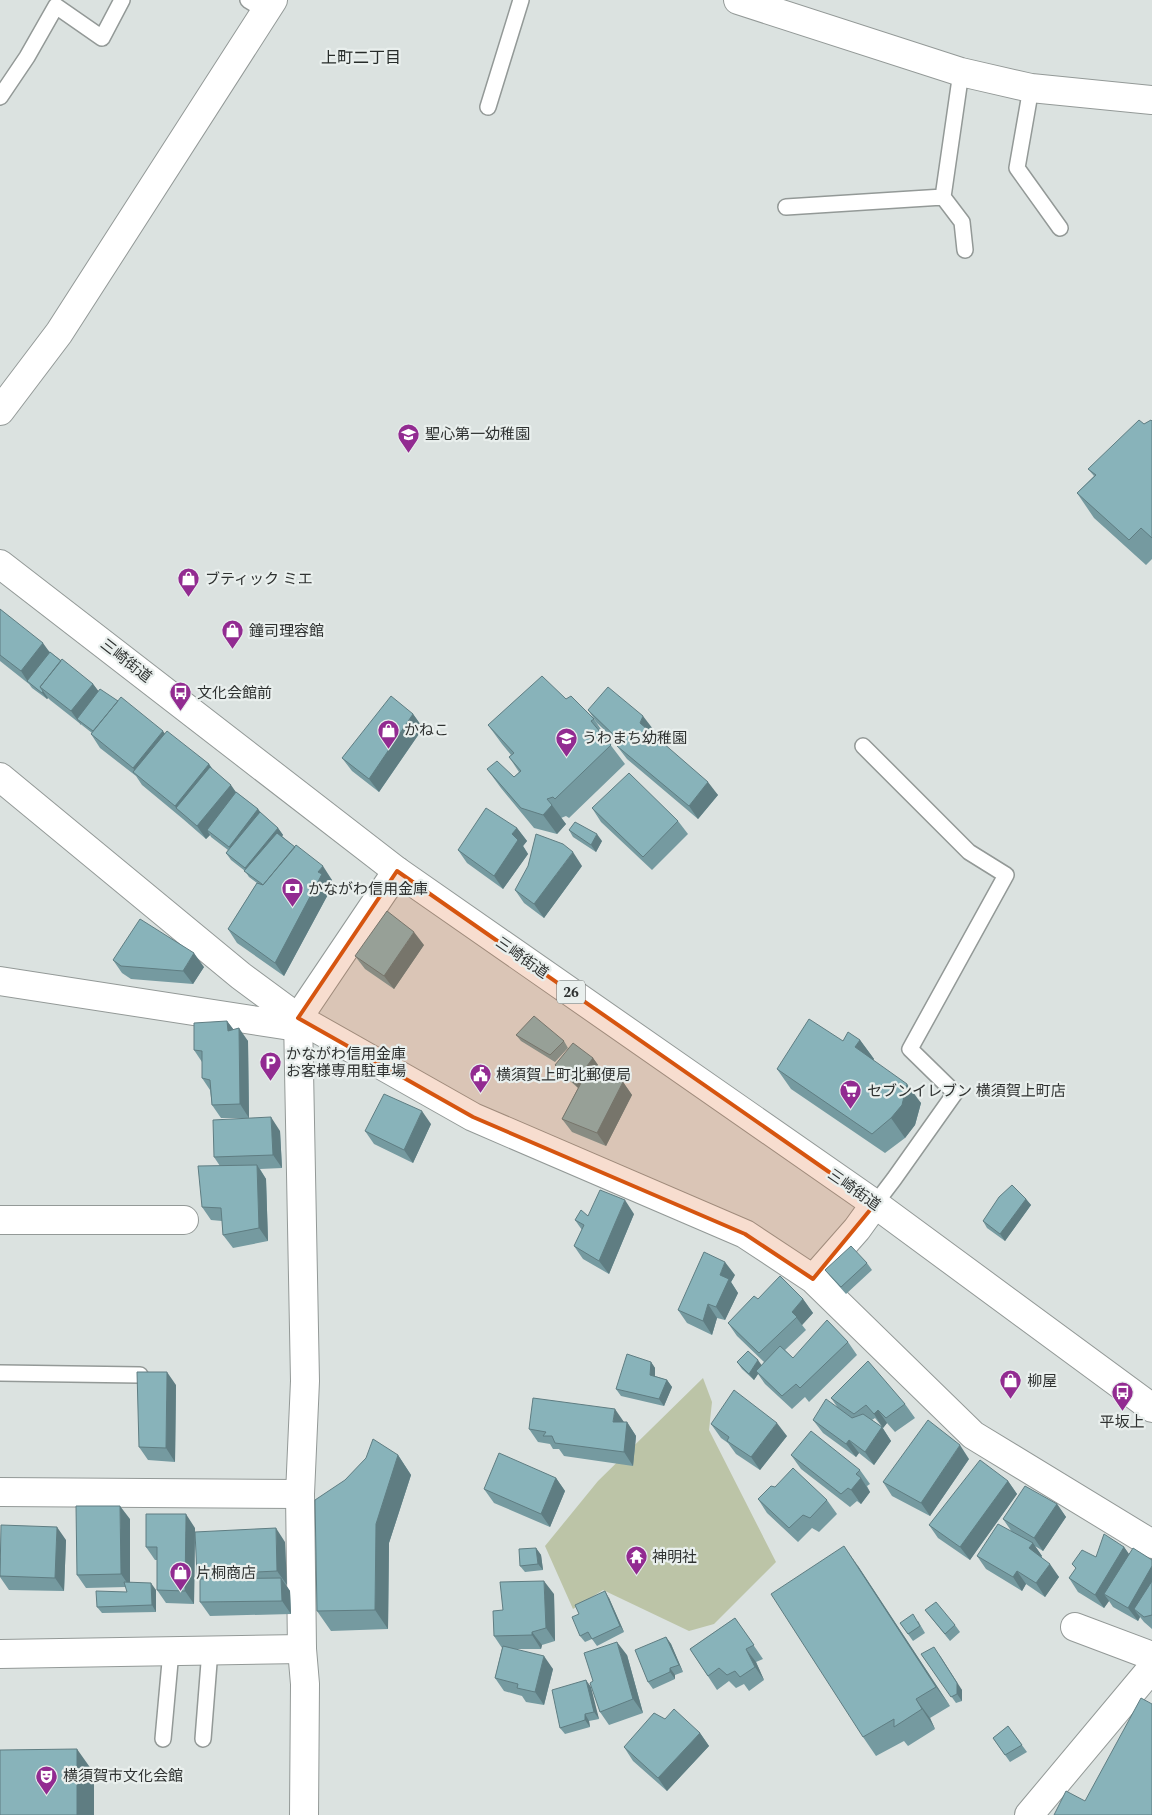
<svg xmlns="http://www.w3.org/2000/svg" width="1152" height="1815" font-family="Spectral,'Noto Sans JP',serif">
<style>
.green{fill:#bcc4a7}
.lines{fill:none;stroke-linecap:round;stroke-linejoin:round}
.lane-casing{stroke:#939997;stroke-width:18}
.street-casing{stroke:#939997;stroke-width:30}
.secondary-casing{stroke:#939997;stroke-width:30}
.primary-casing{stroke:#939997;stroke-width:30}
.lane{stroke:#fff;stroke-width:15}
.street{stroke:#fff;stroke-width:28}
.secondary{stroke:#fff;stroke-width:28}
.primary{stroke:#fff;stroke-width:28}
.wall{fill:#759aa0}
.shaded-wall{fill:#5f7d82}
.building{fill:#88b3ba;stroke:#5f7d82}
.marked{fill:#d65510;fill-opacity:0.2;stroke:#d65510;stroke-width:4;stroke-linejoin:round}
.labels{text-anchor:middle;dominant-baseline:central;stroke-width:4.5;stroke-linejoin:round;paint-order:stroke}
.shield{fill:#e9efed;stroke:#676b69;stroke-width:1}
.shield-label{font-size:14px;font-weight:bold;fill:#2f3231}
.poi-label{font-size:15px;fill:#2f3231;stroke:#e9efed;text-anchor:start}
.street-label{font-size:15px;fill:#2f3231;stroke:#e9efed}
.neighbourhood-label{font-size:16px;fill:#272c2a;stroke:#e9efed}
</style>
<rect width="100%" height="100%" fill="#dbe2e0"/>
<!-- green -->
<path class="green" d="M703,1378L712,1402L709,1430L776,1562L714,1624L689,1631L603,1590L573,1609L545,1546L598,1481Z"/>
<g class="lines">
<defs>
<path id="lane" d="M248,0L266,11
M961,72L943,197L962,222L965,250
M1031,88L1017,168L1060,228
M0,97L27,57L56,6L102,38L122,0
M488,107L521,0
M786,207L943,197
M863,746L969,852L1006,875L910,1049L955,1093L894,1179L875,1204
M0,1373L140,1375
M163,1739L171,1651
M203,1739L210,1650"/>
<path id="street" d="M738,0L961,72L1031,88L1152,100
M0,411L59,333L273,0
M0,777L241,976L298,1018L473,1117L745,1234L813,1279L973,1435L1152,1544
M0,981L297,1027
M0,1220H184
M813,1279L857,1229L875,1204
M0,1492L300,1494
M1075,1627L1152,1656
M0,1654L302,1649
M1029,1815L1152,1668"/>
<path id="secondary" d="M304,1815L305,1684L302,1649L300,1494L305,1381L298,1018L397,871"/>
<path id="primary" d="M0,564L397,871L875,1204L1152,1408"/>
</defs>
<!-- lane casing -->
<use href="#lane" class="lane-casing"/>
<!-- street casing -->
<use href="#street" class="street-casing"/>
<!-- secondary casing -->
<use href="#secondary" class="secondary-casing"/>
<!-- primary casing -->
<use href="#primary" class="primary-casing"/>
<!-- lane -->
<use href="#lane" class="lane"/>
<!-- street -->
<use href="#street" class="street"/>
<!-- secondary -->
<use href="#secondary" class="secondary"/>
<!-- primary -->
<use href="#primary" class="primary"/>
</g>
<!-- wall -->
<path class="wall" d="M1152,421V559L1146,565L1094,518L1077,493L1094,476L1088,469L1144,424Z
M0,609L50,652L93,684L98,691L118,701L209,764L213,770L236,792L258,809L261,813L278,828L283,835L282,836L332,880L329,884L332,887L284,976L237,943L228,929L257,883L249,877L245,871L231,860L226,853L228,850L211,837L210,835L206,839L183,819L142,785L136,776L100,748L91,734L92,733L50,700L48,698L47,699L32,688L29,684L0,661Z
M566,699L594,719L607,738L606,739L625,764L569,818L566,816L561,818L566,824L557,834L534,828L501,788L487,769L514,777L519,772L509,757L511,755L502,744L488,725Z
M588,710L653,729L651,733L718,795L698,819L627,759L617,746L619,744L597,723Z
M413,714L423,728L379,792L352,771L342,758Z
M592,808L678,821L688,834L652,870L601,822Z
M517,828L527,841L523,846L528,854L503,889L467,863L458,850Z
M569,830L602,841L596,852L573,837Z
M582,866L544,918L524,903L515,890Z
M424,945L394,989L365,969L355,956Z
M113,960L204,967L193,984L131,979L122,973Z
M227,1021L233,1029L248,1041L249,1118H221L212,1105L210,1090L202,1078V1062L194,1050Z
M516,1035L564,1041L568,1048L555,1062L521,1041Z
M860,1040L874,1059L873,1060L921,1103L915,1125L905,1138L885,1153L791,1089L777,1069L843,1041Z
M593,1058L598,1065L595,1068L623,1082L632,1095L606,1146L572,1132L562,1119L578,1088L560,1072L555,1065Z
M431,1124L413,1163L374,1144L365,1131Z
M280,1131L282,1168L260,1169L266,1179L268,1241L233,1248L223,1235L222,1221L211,1220L202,1207L220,1166L214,1157Z
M1026,1199L1031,1205L1005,1241L987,1228L983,1221Z
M634,1214L609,1274L583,1259L574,1246L582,1230L575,1220L588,1216Z
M867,1263L872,1270L846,1294L830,1276L825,1270Z
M735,1275L731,1282L738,1293L725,1320L717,1318L712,1335L687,1323L678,1310Z
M758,1299H803L813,1313L802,1325L806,1330L785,1350L793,1358L848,1342L857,1355L809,1402L805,1397L792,1409L765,1384L758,1374L754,1380L742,1369L737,1362L762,1365L764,1362L737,1336L728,1323Z
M651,1362L655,1368V1376L667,1380L672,1387L664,1406L621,1396L616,1389Z
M176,1385L175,1462L148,1460L139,1447Z
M831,1398L905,1404L915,1418L895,1432L887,1423L883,1428L875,1418L872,1420L882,1427L891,1441L874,1465L859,1453L856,1457L823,1433L813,1420L838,1408Z
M624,1422H627L636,1436L633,1466L564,1456L559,1449H553L550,1444L538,1442L529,1429Z
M711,1424L787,1436L760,1470L736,1454L728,1443L721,1438Z
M398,1455L411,1475L389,1543L388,1629L331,1631L317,1611Z
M791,1455L860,1470L870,1484L867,1486L870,1492L861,1504L857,1501L850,1507L801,1469Z
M969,1459L930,1516L892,1496L883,1482Z
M556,1478L565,1491L550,1527L494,1503L484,1489Z
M1008,1481L1017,1494L970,1560L938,1538L929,1525Z
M758,1499L827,1500L837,1514L819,1532L812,1528L798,1542L767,1513Z
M1057,1504L1066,1517L1043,1551L1035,1546L1042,1556L1041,1557L1059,1577L1045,1597L1026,1584L1022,1591L986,1569L977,1556L1012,1532L1003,1519Z
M130,1519V1582L156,1590V1612L102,1613L97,1607L127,1592L126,1587L86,1588L77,1575Z
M195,1528L194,1604L166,1603L157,1590V1560H155L146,1547Z
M66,1540L64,1591L9,1590L0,1577V1558Z
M285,1542L286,1585L290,1591L291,1614L210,1616L200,1602V1579L197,1575Z
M1124,1547L1129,1554L1152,1560V1629L1144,1622L1140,1617L1138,1621L1113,1607L1109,1601L1104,1608L1078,1592L1069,1578L1076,1569L1072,1564L1096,1557Z
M536,1548L541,1555L543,1570L525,1572L520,1566Z
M858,1566L950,1706L930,1718L935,1729L908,1746L904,1741L876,1756L863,1737Z
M554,1594L555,1641L542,1645L541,1649H514L553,1669L544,1705L526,1702L522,1696L504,1691L495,1678L502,1648L494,1636L503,1610Z
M609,1598L624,1632L597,1646L592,1639L585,1642L580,1636Z
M925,1610L955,1625L960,1632L950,1641Z
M735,1618L763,1659L756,1662L764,1680L749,1691L744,1684L736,1688L729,1681L717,1690L690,1649Z
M918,1621L925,1633L913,1641L900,1623Z
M666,1637L671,1644L683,1672L675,1675V1679L653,1689L648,1682Z
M921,1654L962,1690V1701L956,1703Z
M627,1655L643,1713L609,1725L600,1712L593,1681Z
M586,1680L599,1719L589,1721L590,1727L565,1734L560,1728Z
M665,1719L700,1733L709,1746L667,1791L633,1761L624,1747Z
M1008,1726L1027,1752L1010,1762L993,1738Z"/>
<!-- shaded-wall -->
<path class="shaded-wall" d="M43,643L53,657L28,682L21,671Z
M93,684L103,697L77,719L81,724V725L71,711Z
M43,691L48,698L47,699L42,693Z
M413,714L423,728L379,792L369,779Z
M643,716L653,729L649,736L640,723Z
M163,731L172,744L140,778L133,768Z
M209,764L218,778L176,808L175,806Z
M708,782L718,795L698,819L689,806Z
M231,785L240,798L207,830L210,835L206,839L197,826Z
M552,805L566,824L557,834L543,815Z
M258,809L263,816L234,854L229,847Z
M278,828L283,835L249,875L245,868Z
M517,828L527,841L523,846L528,854L503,889L494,876L512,834Z
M597,834L602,841L596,852L591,845Z
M573,852L582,866L544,918L534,904Z
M323,866L332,880L329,884L332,887L284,976L275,963L318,872Z
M414,932L424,945L394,989L384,976Z
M194,953L204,967L193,984L183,971Z
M227,1021L237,1034L228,1031Z
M239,1028L248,1041L249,1118L240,1104Z
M860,1040L874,1059L869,1067L855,1047Z
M593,1058L598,1065L579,1089L574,1083Z
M623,1082L632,1095L606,1146L597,1133Z
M907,1084L921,1103L915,1125L905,1138L891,1118Z
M422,1111L431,1124L413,1163L404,1150Z
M271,1117L280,1131L282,1168L273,1155Z
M257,1165L266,1179L268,1241L259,1228Z
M1026,1199L1031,1205L1005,1241L1000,1234Z
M625,1200L634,1214L609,1274L599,1261Z
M725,1262L735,1275L731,1282L738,1293L725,1320L716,1307L720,1275Z
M803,1299L813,1313L802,1325L792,1312Z
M708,1304L717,1318L712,1335L703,1321Z
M758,1360L763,1367L756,1371L758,1374L754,1380L749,1374Z
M651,1362L655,1368V1382L650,1375Z
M167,1372L176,1385L175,1462L166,1448Z
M667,1380L672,1387L664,1406L659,1399Z
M615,1409L624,1422L622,1435L613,1422Z
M878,1410L887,1423L883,1428L874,1414Z
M627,1422L636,1436L633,1466L624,1452Z
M777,1423L787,1436L760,1470L751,1457Z
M882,1427L891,1441L874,1465L865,1452Z
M849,1440L859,1453L856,1457L846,1444Z
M960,1445L969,1459L930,1516L921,1503Z
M398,1455L411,1475L389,1543L388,1629L375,1610L376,1524Z
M556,1478L565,1491L550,1527L541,1514Z
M861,1478L870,1492L861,1504L851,1490Z
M1008,1481L1017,1494L970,1560L960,1547Z
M1057,1504L1066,1517L1043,1551L1034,1538Z
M120,1506L130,1519V1587L121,1574Z
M186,1514L195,1528L194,1604L185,1591Z
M57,1527L66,1540L64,1591L55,1578Z
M276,1528L285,1542L287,1585L277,1571Z
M1033,1543L1042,1556L1038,1561L1029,1548Z
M844,1546L858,1566L950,1706L936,1687Z
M1124,1547L1133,1560L1104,1594L1109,1601L1104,1608L1095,1595Z
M536,1548L541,1555L543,1570L538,1564Z
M1050,1564L1059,1577L1045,1597L1036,1583Z
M1152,1566V1596L1134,1609L1140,1617L1138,1621L1128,1608Z
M1017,1571L1026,1584L1022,1591L1013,1577Z
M281,1578L290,1591L291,1614L282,1601Z
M544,1581L554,1594L555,1641L546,1628Z
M151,1583L156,1590V1612L152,1605Z
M605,1591L609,1598L624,1632L620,1626Z
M532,1632L542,1645L541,1649L532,1635Z
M666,1637L671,1644L683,1672L679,1665Z
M617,1642L627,1655L643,1713L633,1699Z
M746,1649L756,1662L764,1680L755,1667Z
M939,1654L962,1690V1701L957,1694Z
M544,1656L553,1669L544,1705L535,1692Z
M670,1668L675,1675V1679L670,1672Z
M586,1680L591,1687L599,1719L594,1712Z
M916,1699L930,1718L935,1729L922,1709Z
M585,1714L589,1721L590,1727L585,1720Z
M700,1733L709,1746L667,1791L658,1778Z
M77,1749L94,1773V1815H77Z"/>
<!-- building -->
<path class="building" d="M1139,420L1144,424L1151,420L1152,421V538L1141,528L1129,540L1077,493L1096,475L1088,469Z
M0,609L43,643L21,671L0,655Z
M50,652L61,661L40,687L43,691L42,693L27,681Z
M62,659L93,684L71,711L40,687Z
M542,676L566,699L571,696L594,719L591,721L611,745L555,799L553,797L547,799L552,805L543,815L521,808L487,769L497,761L514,777L521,771L509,757L514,753L488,725Z
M608,687L643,716L640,723L708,782L689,806L617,746L621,742L588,710Z
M100,689L118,701L93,731L77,719Z
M391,696L413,714L369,779L342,758Z
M121,697L163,731L133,768L91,734Z
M167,731L209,764L175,806L133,772Z
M210,767L231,785L197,826L176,808Z
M629,773L678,821L643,857L592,808Z
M236,792L258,809L229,847L207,830Z
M486,808L517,828L512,834L518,840L494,876L458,850Z
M260,812L278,828L245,868L226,853Z
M575,822L597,834L591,845L569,830Z
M277,833L295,847L263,885L262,884L244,871Z
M536,834L563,844L573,852L534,904L515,890L528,866Z
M296,845L323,866L318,872L322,874L275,963L228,929L257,883L263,885Z
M387,911L414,932L384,976L355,956Z
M140,919L194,953L183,971L121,966L113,960Z
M534,1016L564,1041L550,1055L516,1035Z
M809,1019L843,1041L848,1032L860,1040L855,1047L907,1084L902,1105L891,1118L872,1134L777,1069Z
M227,1021L228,1031L239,1028L240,1104L212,1105L210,1080L202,1078V1051L194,1050V1023Z
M573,1043L593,1058L574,1083L555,1065Z
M590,1066L623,1082L597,1133L562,1119Z
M384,1094L422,1111L404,1150L365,1131Z
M271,1117L273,1155L214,1157L213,1120Z
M257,1165L259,1228L223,1235L221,1208L202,1207L198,1166Z
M1012,1185L1026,1199L1000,1234L983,1221L999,1197Z
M600,1190L625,1200L599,1261L574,1246L584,1225L575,1220L581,1210L588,1216Z
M851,1246L867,1263L841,1287L825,1270Z
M704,1252L725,1262L720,1275L729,1279L716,1307L708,1304L703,1321L678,1310Z
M780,1276L803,1299L792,1312L797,1317L759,1353L728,1323L754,1296L758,1299Z
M827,1320L848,1342L800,1388L796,1384L782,1396L756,1371L780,1346L793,1358Z
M748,1351L758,1360L749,1374L737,1362Z
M627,1354L651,1362L650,1375L667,1380L659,1399L616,1389Z
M868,1361L905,1404L886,1418L878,1410L874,1414L866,1405L854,1414L831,1398Z
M137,1372H167L166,1448L139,1447Z
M734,1390L777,1423L751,1457L727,1441L729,1437L711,1424Z
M533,1398L615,1409L613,1422H627L624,1452L555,1443L552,1436H543L546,1432L529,1429Z
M826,1399L852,1418L863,1414L882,1427L865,1452L849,1440L846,1444L813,1420Z
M928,1420L960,1445L921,1503L883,1482Z
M811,1431L860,1470L856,1474L861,1478L851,1490L848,1488L841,1494L791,1455Z
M373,1439L398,1455L376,1524L375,1610L317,1611L315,1500L345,1480L366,1458Z
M499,1453L556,1478L541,1514L484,1489Z
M980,1460L1008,1481L960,1547L929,1525Z
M793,1468L827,1500L810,1518L803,1515L789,1528L758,1499L771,1486L775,1487Z
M1025,1486L1057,1504L1034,1538L1003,1519Z
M76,1506H120L121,1574L77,1575Z
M146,1514H186L185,1591L157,1590V1547H146Z
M998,1524L1033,1543L1029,1548L1050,1564L1036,1583L1017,1571L1013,1577L977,1556Z
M1,1525L57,1527L55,1578L0,1576Z
M276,1528L277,1571L197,1575L195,1532Z
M1104,1534L1124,1547L1095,1595L1069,1578L1076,1568L1072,1564L1082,1550L1096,1557Z
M844,1546L936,1687L916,1699L922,1709L894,1727V1719L863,1737L771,1594Z
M536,1548L538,1564L520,1566L519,1549Z
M1133,1548L1152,1560V1566L1128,1608L1104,1594Z
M281,1578L282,1601L200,1602V1579Z
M544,1581L546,1628L532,1632V1635L494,1636L493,1611L503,1610L500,1582Z
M1152,1581V1615L1144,1617L1134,1609Z
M124,1582L151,1583L152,1605L97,1607L96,1591L127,1592Z
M605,1591L620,1626L592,1639L588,1632L580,1636L572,1617L579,1614L575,1605Z
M936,1602L955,1625L945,1634L925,1610Z
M913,1614L920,1626L908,1634L900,1623Z
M735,1618L754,1645L746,1649L755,1667L740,1677L735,1671L727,1675L719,1668L708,1676L690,1649Z
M666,1637L679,1665L670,1668V1672L648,1682L635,1650Z
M617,1642L633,1699L600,1712L590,1683L593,1681L584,1653Z
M503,1646L544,1656L535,1692L517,1688L518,1684L495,1678Z
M934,1647L957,1683V1694L951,1697L921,1654Z
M586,1680L594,1712L585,1714V1720L560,1728L552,1690Z
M1141,1698L1152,1704V1815H1054L1066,1791L1085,1801Z
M674,1709L700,1733L658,1778L624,1747L654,1713L665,1719Z
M1008,1726L1022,1745L1005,1755L993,1738Z
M77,1749V1815H0V1750Z"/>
<!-- marked area -->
<path class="marked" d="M397,871L875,1204L813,1279L745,1234L473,1117L298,1018Z"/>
<!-- icons -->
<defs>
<symbol id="school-pin" viewBox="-11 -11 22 30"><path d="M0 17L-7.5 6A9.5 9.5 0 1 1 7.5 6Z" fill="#922b91" stroke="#e9efed"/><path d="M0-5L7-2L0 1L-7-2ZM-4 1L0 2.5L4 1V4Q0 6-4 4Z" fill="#fff"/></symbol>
<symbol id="shop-pin" viewBox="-11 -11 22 30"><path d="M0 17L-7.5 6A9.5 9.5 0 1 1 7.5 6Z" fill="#922b91" stroke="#e9efed"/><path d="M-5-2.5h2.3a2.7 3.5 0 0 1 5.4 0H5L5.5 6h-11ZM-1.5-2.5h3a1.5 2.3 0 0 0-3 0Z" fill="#fff"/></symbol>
<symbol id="bus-pin" viewBox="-11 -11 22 30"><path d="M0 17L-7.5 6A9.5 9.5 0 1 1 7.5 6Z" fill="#922b91" stroke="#e9efed"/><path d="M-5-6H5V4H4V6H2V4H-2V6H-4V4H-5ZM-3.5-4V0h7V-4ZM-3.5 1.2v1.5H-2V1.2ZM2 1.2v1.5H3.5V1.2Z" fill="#fff"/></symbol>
<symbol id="bank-pin" viewBox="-11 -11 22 30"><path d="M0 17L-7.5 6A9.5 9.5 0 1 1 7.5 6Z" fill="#922b91" stroke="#e9efed"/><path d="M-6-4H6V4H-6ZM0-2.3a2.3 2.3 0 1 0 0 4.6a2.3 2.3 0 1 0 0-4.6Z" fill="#fff"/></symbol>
<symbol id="parking-pin" viewBox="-11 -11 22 30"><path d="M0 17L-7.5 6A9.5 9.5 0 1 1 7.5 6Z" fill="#922b91" stroke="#e9efed"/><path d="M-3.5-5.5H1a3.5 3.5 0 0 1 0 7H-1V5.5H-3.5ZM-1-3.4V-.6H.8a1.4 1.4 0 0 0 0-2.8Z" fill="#fff"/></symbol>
<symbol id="civic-pin" viewBox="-11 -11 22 30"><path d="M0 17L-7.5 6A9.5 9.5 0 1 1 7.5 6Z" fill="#922b91" stroke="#e9efed"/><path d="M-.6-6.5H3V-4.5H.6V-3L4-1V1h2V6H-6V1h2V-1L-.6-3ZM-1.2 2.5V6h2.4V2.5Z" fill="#fff"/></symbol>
<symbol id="supermarket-pin" viewBox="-11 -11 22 30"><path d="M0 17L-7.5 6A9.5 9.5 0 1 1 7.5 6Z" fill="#922b91" stroke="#e9efed"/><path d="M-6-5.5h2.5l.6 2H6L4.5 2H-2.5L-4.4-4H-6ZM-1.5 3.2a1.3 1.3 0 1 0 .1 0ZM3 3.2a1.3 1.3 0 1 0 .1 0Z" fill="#fff"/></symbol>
<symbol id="temple-pin" viewBox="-11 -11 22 30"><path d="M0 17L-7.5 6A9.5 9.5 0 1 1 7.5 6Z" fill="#922b91" stroke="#e9efed"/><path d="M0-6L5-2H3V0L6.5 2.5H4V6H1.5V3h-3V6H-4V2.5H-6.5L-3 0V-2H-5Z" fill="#fff"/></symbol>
<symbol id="theatre-pin" viewBox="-11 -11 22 30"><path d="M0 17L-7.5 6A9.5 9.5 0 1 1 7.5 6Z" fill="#922b91" stroke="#e9efed"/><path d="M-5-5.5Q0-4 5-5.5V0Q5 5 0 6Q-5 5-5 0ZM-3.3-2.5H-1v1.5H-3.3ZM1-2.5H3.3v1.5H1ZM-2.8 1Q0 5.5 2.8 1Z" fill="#fff"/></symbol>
</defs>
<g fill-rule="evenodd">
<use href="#school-pin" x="396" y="422" width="25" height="34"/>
<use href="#shop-pin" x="176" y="566" width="25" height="34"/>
<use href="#shop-pin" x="220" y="618" width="25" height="34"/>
<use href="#bus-pin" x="168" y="680" width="25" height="34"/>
<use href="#shop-pin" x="376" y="718" width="25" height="34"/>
<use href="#school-pin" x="554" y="726" width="25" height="34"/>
<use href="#bank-pin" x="280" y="876" width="25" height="34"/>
<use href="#parking-pin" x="258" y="1050" width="25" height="34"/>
<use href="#civic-pin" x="468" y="1062" width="25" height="34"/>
<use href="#supermarket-pin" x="838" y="1078" width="25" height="34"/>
<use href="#shop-pin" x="998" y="1368" width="25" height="34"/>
<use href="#bus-pin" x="1110" y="1380" width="25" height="34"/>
<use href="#temple-pin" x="624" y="1544" width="25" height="34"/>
<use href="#shop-pin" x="168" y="1560" width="25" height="34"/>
<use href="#theatre-pin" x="34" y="1764" width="25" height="34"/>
</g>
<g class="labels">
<!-- shield labels -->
<rect class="shield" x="557" y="980.5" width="28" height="23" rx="4"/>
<g class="shield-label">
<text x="571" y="992">26</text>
</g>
<!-- poi labels -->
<g class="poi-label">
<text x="425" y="434">聖心第一幼稚園</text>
<text x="205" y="579">ブティック ミエ</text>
<text x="249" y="631">鐘司理容館</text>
<text x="197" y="693">文化会館前</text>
<text x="404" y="730">かねこ</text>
<text x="582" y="738">うわまち幼稚園</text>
<text x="308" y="889">かながわ信用金庫</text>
<text x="286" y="1054">かながわ信用金庫<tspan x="286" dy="17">お客様専用駐車場</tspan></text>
<text x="496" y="1075">横須賀上町北郵便局</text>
<text x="867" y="1091">セブンイレブン 横須賀上町店</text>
<text x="1027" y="1381">柳屋</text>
<text x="1122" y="1422" text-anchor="middle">平坂上</text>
<text x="652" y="1557">神明社</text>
<text x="196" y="1573">片桐商店</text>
<text x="63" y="1776">横須賀市文化会館</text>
</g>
<!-- street labels -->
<g class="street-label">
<text transform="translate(126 661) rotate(38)">三崎街道</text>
<text transform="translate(522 958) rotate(35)">三崎街道</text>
<text transform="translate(854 1190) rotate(35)">三崎街道</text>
</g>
<!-- neighbourhood labels -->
<g class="neighbourhood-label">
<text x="361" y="58">上町二丁目</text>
</g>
</g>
</svg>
